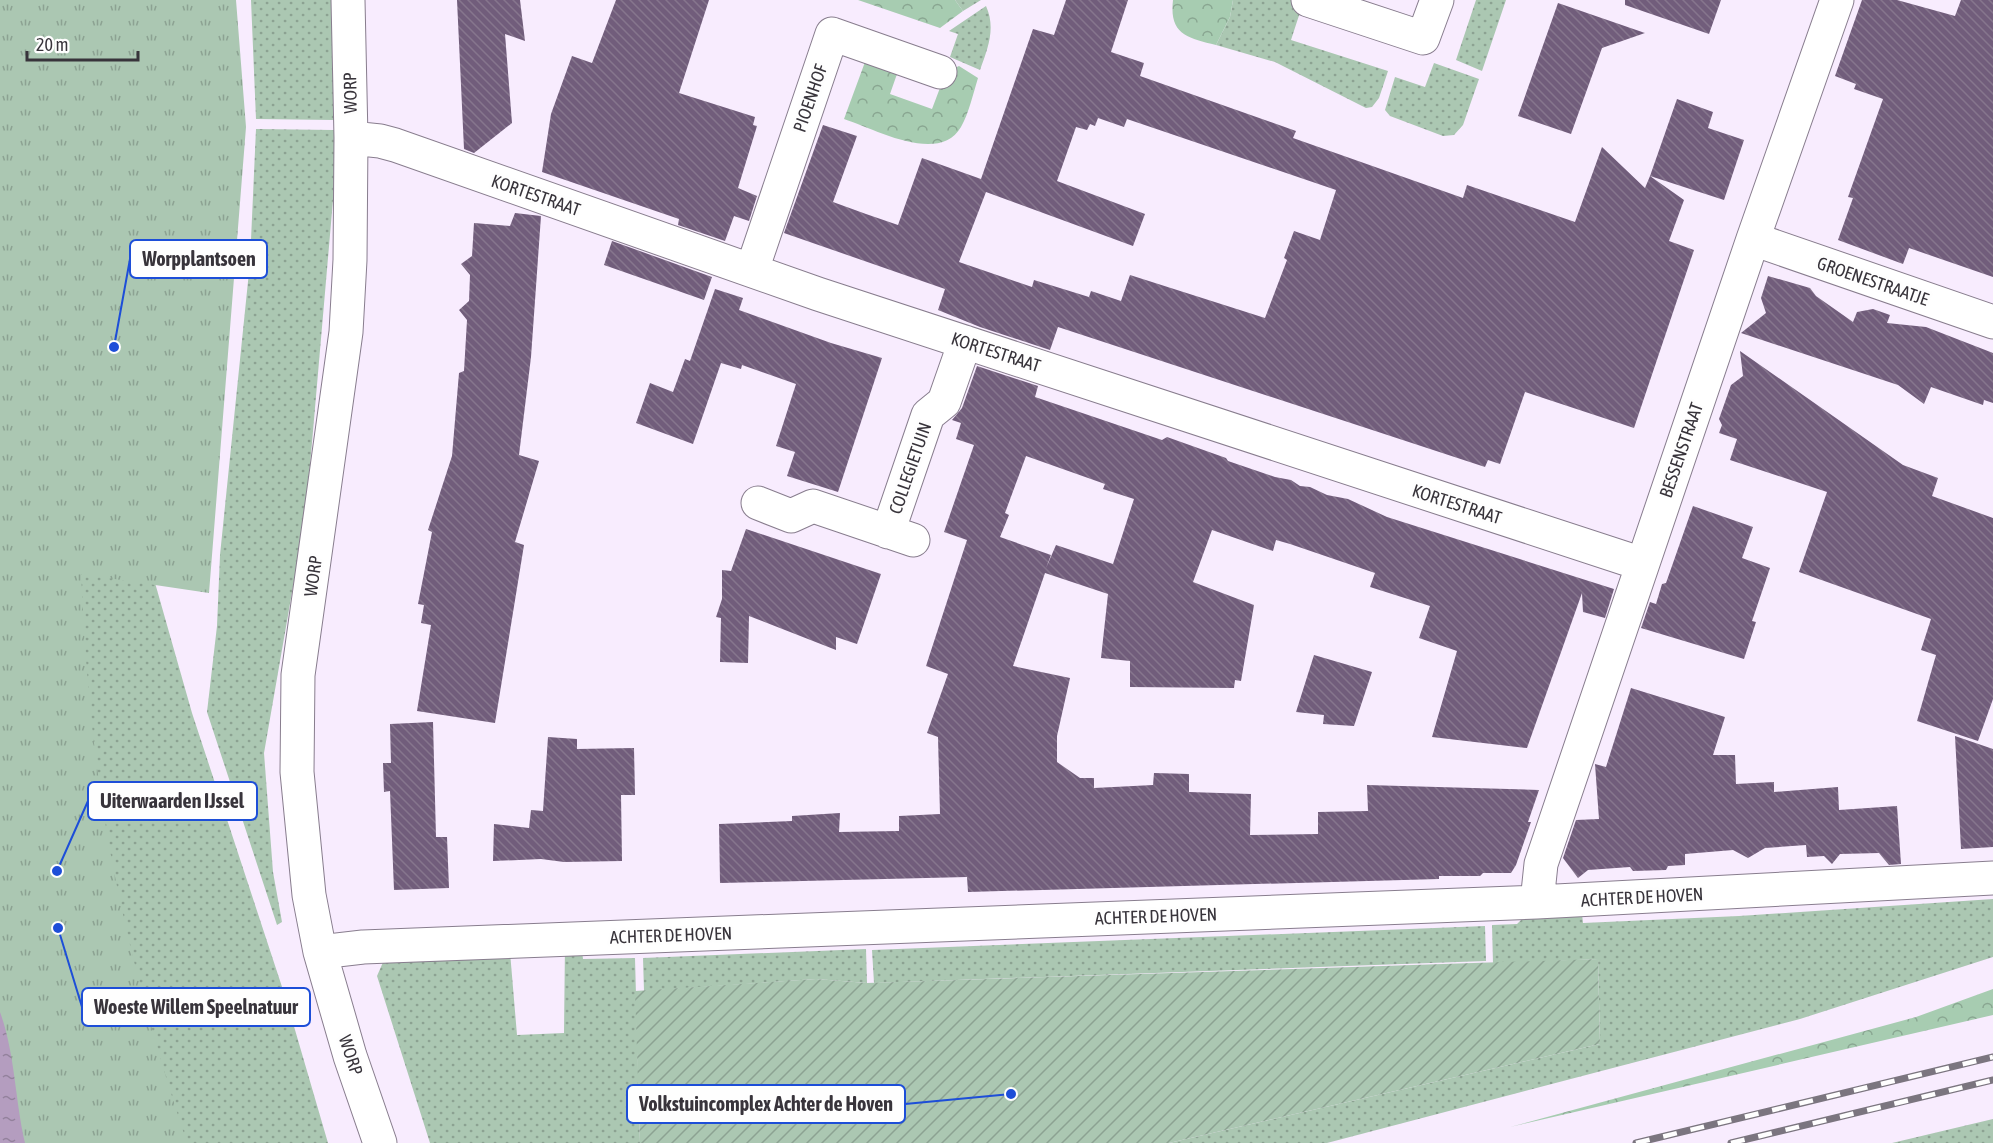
<svg xmlns="http://www.w3.org/2000/svg" width="1993" height="1143" font-family="'Asap Condensed',sans-serif">
<style>
.grass{fill:url(#grass-dots)}
.forest{fill:url(#forest-crowns)}
.park{fill:url(#park-tufts)}
.garden{fill:url(#garden-furrows)}
.water{fill:url(#water-ripples)}
.building{fill:url(#building-back-hatch);fill-rule:evenodd}
.lines{fill:none;stroke-linecap:round;stroke-linejoin:round}
.minor-casing{stroke:#887d8e;stroke-width:35}
.minor{stroke:#fff;stroke-width:33}
.rail-casing{stroke:#7b757f;stroke-width:7}
.rail{stroke:#fefefe;stroke-width:4.5;stroke-dasharray:14;stroke-linecap:butt}
.labels{text-anchor:middle;dominant-baseline:central;stroke-width:6;stroke-linejoin:round;paint-order:stroke}
.street-label{font-size:18px;fill:#38343b;stroke:#fefefe}
.leader{fill:none;stroke:#1d4ed8;stroke-width:2}
.callout-dot{fill:#1d4ed8;stroke:#fefefe;stroke-width:2}
.callout{fill:#fefefe;stroke:#1d4ed8;stroke-width:2}
.callout-label{font-size:20px;text-anchor:middle;font-weight:bold;fill:#38343b}
</style>
<defs>
<pattern id="grass-dots" width="8" height="8" patternUnits="userSpaceOnUse" patternTransform="scale(1.5)"><rect width="8" height="8" fill="#abc7b2"/><path d="M2 2h.1M6 6h.1" fill="none" stroke="#8ca292" stroke-width="1.8" stroke-linecap="round"/></pattern>
<pattern id="forest-crowns" width="20" height="18" patternUnits="userSpaceOnUse" patternTransform="scale(1.5)"><rect width="20" height="18" fill="#a7ccb1"/><path d="M2 6a3 3 0 1 1 6 0M12 15a3 3 0 1 1 6 0" fill="none" stroke="#89a691"/></pattern>
<pattern id="park-tufts" width="24" height="20" patternUnits="userSpaceOnUse" patternTransform="scale(1.5)"><rect width="24" height="20" fill="#abc7b2"/><path d="M3 7l-1-3M5 7V3M7 7l1-3M15 17l-1-3M17 17v-4M19 17l1-3" fill="none" stroke="#8ca292"/></pattern>
<pattern id="garden-furrows" width="10" height="10" patternUnits="userSpaceOnUse" patternTransform="scale(1.5)"><rect width="10" height="10" fill="#abc7b2"/><path d="M-1 1l2-2M0 10L10 0M9 11l2-2" fill="none" stroke="#8ca292"/></pattern>
<pattern id="water-ripples" width="26" height="14" patternUnits="userSpaceOnUse" patternTransform="scale(1.5)"><rect width="26" height="14" fill="#b49dbf"/><path d="M2 4q2-2 4 0t4 0M15 11q2-2 4 0t4 0" fill="none" stroke="#93819c"/></pattern>
<pattern id="building-back-hatch" width="6" height="6" patternUnits="userSpaceOnUse" patternTransform="scale(1.5)"><rect width="6" height="6" fill="#715d7b"/><path d="M-1 5l2 2M0 0l6 6M5-1l2 2" fill="none" stroke="#86768d"/></pattern>
</defs>
<rect width="100%" height="100%" fill="#f8ecfe"/>
<!-- grass -->
<path class="grass" d="M251,0H332L336,52L334,120L256,119Z
M955,0H981L963,11Z
M1233,0H1304L1291,40L1388,71L1379,98L1372,107L1366,108L1275,62L1216,45L1230,17Z
M1476,0H1506L1482,71L1456,60Z
M986,6C996,28 988,48 980,70L950,57L958,34L949,31Z
M1434,63L1479,79L1463,125L1454,135L1443,136L1390,116L1385,110L1395,77L1425,87Z
M256,129L334,130L335,177L306,512L264,753L273,872L282,922L277,925L207,712L217,626L220,555L250,262Z
M0,443L138,523L192,713L286,999L328,1143H25L0,1012Z
M1993,899V957L1800,1019L1327,1143H1169L1600,1044L1598,959L1493,964L1492,925L1517,924L1526,915L1582,914L1583,923L1739,916Z
M1485,926L1486,961L874,983L872,950Z
M581,943L583,959L635,958L640,1143H430L377,976L384,960L510,952L517,1035L564,1033L565,944Z
M866,949L867,983L816,979L644,991L643,958Z
M1993,1119V1143H1892Z"/>
<!-- forest -->
<path class="forest" d="M858,0H955L963,11L940,28Z
M1173,0H1233L1230,17L1216,45C1187,38 1169,34 1173,0Z
M865,62L897,74L890,94L932,109L946,72L959,66L978,78C973,94 969,113 961,127C939,165 875,129 844,119Z
M1993,989V1015L1510,1127L1916,1017Z"/>
<!-- park -->
<path class="park" d="M0,0H236L246,127L209,593L81,574C84,636 88,698 96,759C112,890 146,1019 187,1143H0Z"/>
<!-- garden -->
<path class="garden" d="M1598,959L1600,1044L1169,1143H640L635,991L816,979L867,983Z"/>
<!-- water -->
<path class="water" d="M0,1012C15,1053 15,1100 25,1143H0Z"/>
<!-- building -->
<path class="building" d="M457,0H520L525,41L505,34L512,123L474,153L464,149Z
M616,0H709L679,93L755,117L753,125L757,126L738,188L757,196L749,221L734,216L725,241L678,225L679,219L542,172L551,114L572,56L592,63Z
M1066,0H1128L1111,52L1144,63L1140,76L1296,131L1293,138L1463,198L1467,185L1575,222L1602,147L1645,188L1650,176L1684,200L1669,241L1694,250L1634,428L1525,392L1500,464L1488,460L1485,467L1058,327L1050,350L980,327L938,310L945,289L784,233L823,125L857,136L833,202L866,214L898,225L922,158L981,179L1033,29L1054,35ZM1098,118L1124,127L1127,119L1336,190L1320,240L1294,231L1284,258L1287,260L1265,318L1130,275L1121,301L1091,291L1089,297L1034,280L1032,287L959,262L986,192L1133,246L1145,214L1057,181L1076,127L1087,130L1090,124L1095,126Z
M1625,0H1721L1709,34L1625,5Z
M1862,0H1897L1955,16L1961,0H1993V277L1909,248L1903,264L1838,240L1853,198L1848,197L1883,99L1854,89L1856,84L1835,76Z
M1558,3L1645,33L1602,48L1571,134L1518,116Z
M1677,99L1713,112L1708,128L1744,140L1724,200L1650,176Z
M515,213L541,216L531,357L519,455L539,461L515,542L524,545L495,723L417,711L431,625L421,623L424,605L418,604L432,532L428,530L452,456L459,373L464,371L467,320L459,310L469,301L470,275L461,264L472,256L474,223L510,226Z
M612,241L712,277L704,300L604,265Z
M1768,276L1810,288L1816,296L1853,322L1857,312L1873,309L1890,315L1887,323L1926,327L1993,353V403L1984,400L1983,405L1931,387L1924,404L1898,385L1741,333L1766,313L1761,298Z
M715,289L743,298L739,310L831,343L882,358L838,492L787,476L795,452L776,446L796,384L742,365L741,369L721,363L693,444L636,423L650,383L673,392L685,359L690,361Z
M1740,351L1903,465L1938,478L1932,496L1993,518V699L1978,741L1917,721L1936,655L1921,650L1931,619L1799,572L1827,492L1730,460L1737,439L1719,433L1722,425L1719,419L1731,385L1743,376Z
M977,366L1038,386L1035,397L1162,440L1167,437L1226,458L1228,461L1275,477L1291,480L1300,486L1310,487L1327,495L1348,499L1387,517L1614,589L1605,618L1583,612L1582,593L1527,748L1432,737L1457,651L1419,638L1430,606L1370,587L1375,573L1290,544L1276,540L1273,551L1212,530L1193,582L1254,605L1241,681L1235,680L1234,688L1130,687V661L1101,658L1108,594L1045,573L1013,666L1070,678L1057,736V762L1080,778H1094V788L1153,785L1154,773L1189,774V792L1251,794L1250,835L1318,834V812L1368,811L1367,785L1539,790L1528,822H1531L1516,865L1511,873H1483L1480,876H1439V879L968,892L967,877L720,883L719,824L792,821V816L840,813L839,832L899,831V816L940,814L938,737L927,733L948,674L926,666L967,540L944,532L974,445L956,439L961,423L952,420L962,408ZM1026,456L1105,484L1103,489L1134,499L1113,564L1056,545L1046,568L1051,555L1000,537L1009,515L1005,513Z
M1693,506L1753,527L1742,558L1770,568L1752,621L1756,622L1744,659L1641,628L1650,602L1656,604L1662,584L1666,583Z
M746,529L881,574L857,644L836,637V650L749,616L748,663L720,662L721,618L716,617L722,599V570L731,571Z
M1314,655L1372,672L1354,726L1323,724L1324,715L1296,712Z
M1631,688L1725,717L1713,755H1735L1736,784L1774,782V792L1838,787L1839,810L1897,806L1901,864L1889,865L1879,853L1840,854L1832,864L1824,856L1807,857L1806,845L1765,848L1748,858L1733,850L1685,854V865L1668,866L1666,870L1633,871L1630,867L1588,870L1578,878L1563,858L1576,820L1599,819L1595,764L1606,767Z
M433,722L436,837H447L449,888L394,890L390,791L384,792L383,763H391L390,724Z
M1955,736L1993,749V847L1961,849Z
M548,737L577,739V749L634,748L635,795H621L622,861L564,862L541,859L493,861L494,824L529,828L531,810L543,811Z"/>
<g class="lines">
<defs>
<path id="minor" d="M348,0L351,138L350,260L346,332L298,675L297,772L309,895L320,952L350,1056L380,1143
M1308,0L1423,38L1437,0
M351,138L380,141L395,145L818,294L1642,564
M1753,239L1993,322
M752,270L832,34L940,72
M758,503L791,516L813,506L913,540
M888,532L928,415L944,402L965,342
M1537,902L1541,864L1753,239L1837,0
M320,952L363,947L1537,902L1993,878"/>
</defs>
<!-- minor casing -->
<use href="#minor" class="minor-casing"/>
<!-- minor -->
<use href="#minor" class="minor"/>
<defs>
<path id="rail" d="M1636,1143L1993,1057
M1731,1143L1993,1080"/>
</defs>
<!-- rail casing -->
<use href="#rail" class="rail-casing"/>
<!-- rail -->
<use href="#rail" class="rail"/>
</g>
<g class="labels">
<!-- street labels -->
<g class="street-label">
<text transform="translate(350 93) rotate(-91)">WORP</text>
<text transform="translate(810 98) rotate(-71)">PIOENHOF</text>
<text transform="translate(536 195) rotate(19)">KORTESTRAAT</text>
<text transform="translate(1873 281) rotate(19)">GROENESTRAATJE</text>
<text transform="translate(996 352) rotate(18)">KORTESTRAAT</text>
<text transform="translate(1681 450) rotate(-71)">BESSENSTRAAT</text>
<text transform="translate(910 468) rotate(-71)">COLLEGIETUIN</text>
<text transform="translate(1457 504) rotate(18)">KORTESTRAAT</text>
<text transform="translate(313 576) rotate(-82)">WORP</text>
<text transform="translate(1642 897) rotate(-3)">ACHTER DE HOVEN</text>
<text transform="translate(1156 916) rotate(-2)">ACHTER DE HOVEN</text>
<text transform="translate(671 935) rotate(-2)">ACHTER DE HOVEN</text>
<text transform="translate(351 1055) rotate(72)">WORP</text>
</g>
</g>
<!-- callouts -->
<path class="leader" d="M114 347L130 259M57 871L88 801M58 928L82 1007M1011 1094L905 1104"/>
<g class="callout-dot">
<circle cx="114" cy="347" r="6"/>
<circle cx="57" cy="871" r="6"/>
<circle cx="58" cy="928" r="6"/>
<circle cx="1011" cy="1094" r="6"/>
</g>
<g class="callout">
<rect x="130" y="240" width="137" height="38" rx="6"/>
<rect x="88" y="782" width="169" height="38" rx="6"/>
<rect x="82" y="988" width="228" height="38" rx="6"/>
<rect x="627" y="1085" width="278" height="38" rx="6"/>
</g>
<g class="callout-label">
<text x="199" y="266">Worpplantsoen</text>
<text x="172" y="808">Uiterwaarden IJssel</text>
<text x="196" y="1014">Woeste Willem Speelnatuur</text>
<text x="766" y="1111">Volkstuincomplex Achter de Hoven</text>
</g>
<!-- scale -->
<path d="M27 51v9h111v-9" fill="none" stroke="#38343b" stroke-width="3"/>
<text x="36" y="51" font-size="18" fill="#38343b" stroke="#fefefe" stroke-width="4.5" paint-order="stroke">20 m</text>
</svg>
